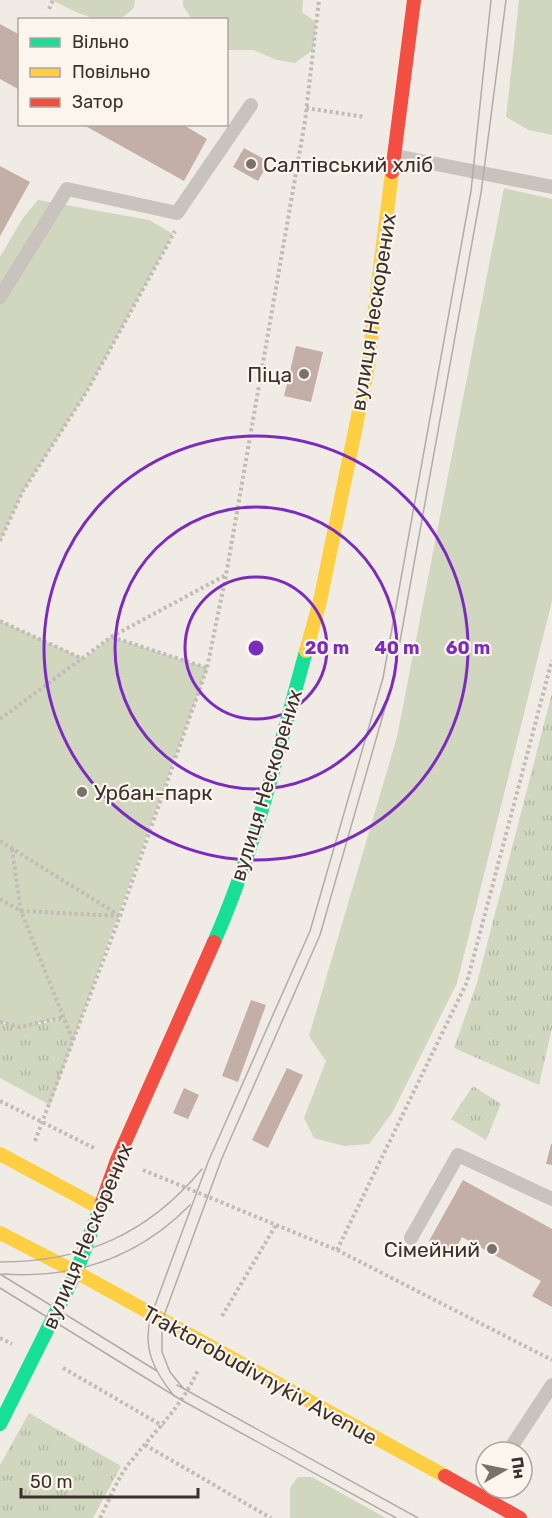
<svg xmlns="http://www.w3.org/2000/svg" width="552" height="1518" font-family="Rubik,sans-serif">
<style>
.grass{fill:url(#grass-tufts)}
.garden{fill:#d1d6bf}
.building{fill:#c3afa7}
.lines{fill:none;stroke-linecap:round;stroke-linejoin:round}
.path{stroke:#c2bbb6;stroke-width:4;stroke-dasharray:3 3;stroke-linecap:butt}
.lane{stroke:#c9c3be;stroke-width:14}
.fast{stroke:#16e098;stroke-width:14}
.slow{stroke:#ffcf43;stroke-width:14}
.jam{stroke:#f24e42;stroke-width:14}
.tram{stroke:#b1aca8;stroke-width:1.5}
.ring{fill:none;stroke:#7b2cbf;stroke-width:3}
.poi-dot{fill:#7a716c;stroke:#fbf5ee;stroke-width:2}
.labels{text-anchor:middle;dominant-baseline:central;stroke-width:4.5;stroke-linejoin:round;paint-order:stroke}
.poi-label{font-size:21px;fill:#3b302b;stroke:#fbf5ee;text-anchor:start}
.street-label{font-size:21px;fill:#3b302b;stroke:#fbf5ee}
.centre{fill:#7b2cbf;stroke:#fbf5ee;stroke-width:3}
.ring-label{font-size:18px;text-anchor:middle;font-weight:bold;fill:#7b2cbf;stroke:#fbf5ee;stroke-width:4.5;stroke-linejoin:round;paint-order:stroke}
</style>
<defs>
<pattern id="grass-tufts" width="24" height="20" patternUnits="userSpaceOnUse" patternTransform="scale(1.5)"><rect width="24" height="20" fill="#d1d6bf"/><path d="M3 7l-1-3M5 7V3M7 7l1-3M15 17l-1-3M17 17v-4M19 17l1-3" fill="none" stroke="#b4b8a4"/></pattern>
</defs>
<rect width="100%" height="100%" fill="#f0ebe5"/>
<!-- grass -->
<path class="grass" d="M552,693V1028L539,1085L454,1048L477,983Z
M65,1017L73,1041L50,1105L0,1078V1022L4,1024H42Z
M473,1086L501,1104L486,1140L451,1119Z
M29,1413L121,1466L93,1518H0V1465Z"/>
<!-- garden -->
<path class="garden" d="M52,0H135L134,8C130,11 124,17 119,19C101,26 67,8 52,0Z
M183,0H303L302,12L316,22L313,50L295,63L277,60L253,50H228L226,20L192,19L183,6Z
M519,0H552V135L529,130L506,117Z
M504,188L552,199V601L457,983L392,1113L369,1144L344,1146L314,1138L304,1118L326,1061L309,1036L397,737Z
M38,200L149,220L173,234L87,391L23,491L0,541V257L23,218Z
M0,621L84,659L111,637L207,668L73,1041L65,1017L20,1027L0,1022Z
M298,1477H312L386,1518H290V1488Z"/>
<!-- building -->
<path class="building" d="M0,24L20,35V90L0,79Z
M82,124H182L207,139L184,181Z
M244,148L269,162L258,181L233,167Z
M0,166L30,182L0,236Z
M296,346L323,352L311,402L284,396Z
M251,1000L266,1005L238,1082L222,1076Z
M287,1068L303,1075L268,1148L252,1140Z
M184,1088L199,1095L188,1119L173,1113Z
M551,1144H552V1165L546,1164Z
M463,1180L552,1229V1307L532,1296L541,1281L462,1237L453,1254L429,1241Z"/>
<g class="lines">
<!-- path -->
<path class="path" d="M49,9L53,0
M306,108L365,117
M0,541L23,491L87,391L175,231
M0,621L83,659
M112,637L207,668
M0,719L111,637L226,575
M0,841L120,916
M12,849L21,911L73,1041
M0,899L21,911L119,916
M0,1022L20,1027L65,1017
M0,1101L94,1148
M35,1141L120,916L207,668L226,575L305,121L319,0
M143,1170L337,1250L552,1360
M337,1250L467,982L552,660
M222,1316L276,1225
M0,1338L12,1344
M63,1368L163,1426
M145,1445L271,1518
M100,1518C110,1499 118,1476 132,1460C157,1428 181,1408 198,1370"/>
<!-- lane -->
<path class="lane" d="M396,156L552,187
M0,297L67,189L177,213L251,105
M411,1238L458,1155L552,1199
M508,1452L552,1385"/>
<!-- fast -->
<path class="fast" d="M214,942C255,849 279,749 306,651
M0,1424L77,1270L101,1205"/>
<!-- slow -->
<path class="slow" d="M306,651L320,601L367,372L392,172
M0,1154L100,1208
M0,1233L76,1272L445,1476"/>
<!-- jam -->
<path class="jam" d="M392,172L414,0
M101,1205L117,1160L214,942
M445,1476L520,1518"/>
<!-- tram -->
<path class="tram" d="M0,1262C84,1262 148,1234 202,1169
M0,1274L157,1371
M3,1274C75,1279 139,1257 190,1205
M0,1288L183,1401L396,1518
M177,1385L418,1518
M184,1389L170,1372L162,1352V1321L222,1158L320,935L393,680L481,193L506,0
M174,1396C154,1371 142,1348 151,1316L208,1162L310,931L383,678L471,191L491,0"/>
</g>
<!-- distance rings -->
<g class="ring">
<circle cx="256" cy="648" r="71"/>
<circle cx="256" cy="648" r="141"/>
<circle cx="256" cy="648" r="212"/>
</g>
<!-- markers -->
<g class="poi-dot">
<circle cx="251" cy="164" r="6"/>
<circle cx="304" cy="374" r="6"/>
<circle cx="82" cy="792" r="6"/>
<circle cx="492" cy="1249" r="6"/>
</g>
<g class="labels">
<!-- poi labels -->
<g class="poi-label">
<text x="263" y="164">Салтівський хліб</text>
<text x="292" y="374" text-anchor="end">Піца</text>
<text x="94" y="792">Урбан-парк</text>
<text x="480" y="1249" text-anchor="end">Сімейний</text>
</g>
<!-- street labels -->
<g class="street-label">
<text transform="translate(373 312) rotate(-81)">вулиця Нескорених</text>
<text transform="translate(266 785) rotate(-73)">вулиця Нескорених</text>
<text transform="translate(87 1236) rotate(-67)">вулиця Нескорених</text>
<text transform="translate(260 1375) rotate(29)">Traktorobudivnykiv Avenue</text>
</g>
</g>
<circle cx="256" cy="648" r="9" class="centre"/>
<g class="ring-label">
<text x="327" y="654">20 m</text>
<text x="397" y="654">40 m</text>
<text x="468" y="654">60 m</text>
</g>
<!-- legend -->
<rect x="18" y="18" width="210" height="108" fill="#fbf5ee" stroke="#aea6a0" stroke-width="1.5"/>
<rect x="30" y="38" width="30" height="9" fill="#16e098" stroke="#aea6a0" stroke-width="1.5"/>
<text x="72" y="48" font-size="18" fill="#3b302b">Вільно</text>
<rect x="30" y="68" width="30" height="9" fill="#ffcf43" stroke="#aea6a0" stroke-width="1.5"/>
<text x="72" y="78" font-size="18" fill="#3b302b">Повільно</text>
<rect x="30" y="98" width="30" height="9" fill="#f24e42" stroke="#aea6a0" stroke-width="1.5"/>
<text x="72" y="108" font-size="18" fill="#3b302b">Затор</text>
<!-- north arrow -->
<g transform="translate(504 1470) rotate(81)"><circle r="28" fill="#fbf5ee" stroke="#aea6a0" stroke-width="1.5"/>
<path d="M0-4.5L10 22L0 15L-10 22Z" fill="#7a716c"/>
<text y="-9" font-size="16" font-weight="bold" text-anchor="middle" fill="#3b302b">Пн</text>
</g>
<!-- scale -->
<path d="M21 1488v9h177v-9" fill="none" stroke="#3b302b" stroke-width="3"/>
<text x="30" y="1488" font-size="18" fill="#3b302b" stroke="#fbf5ee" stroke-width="4.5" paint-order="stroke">50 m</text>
</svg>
